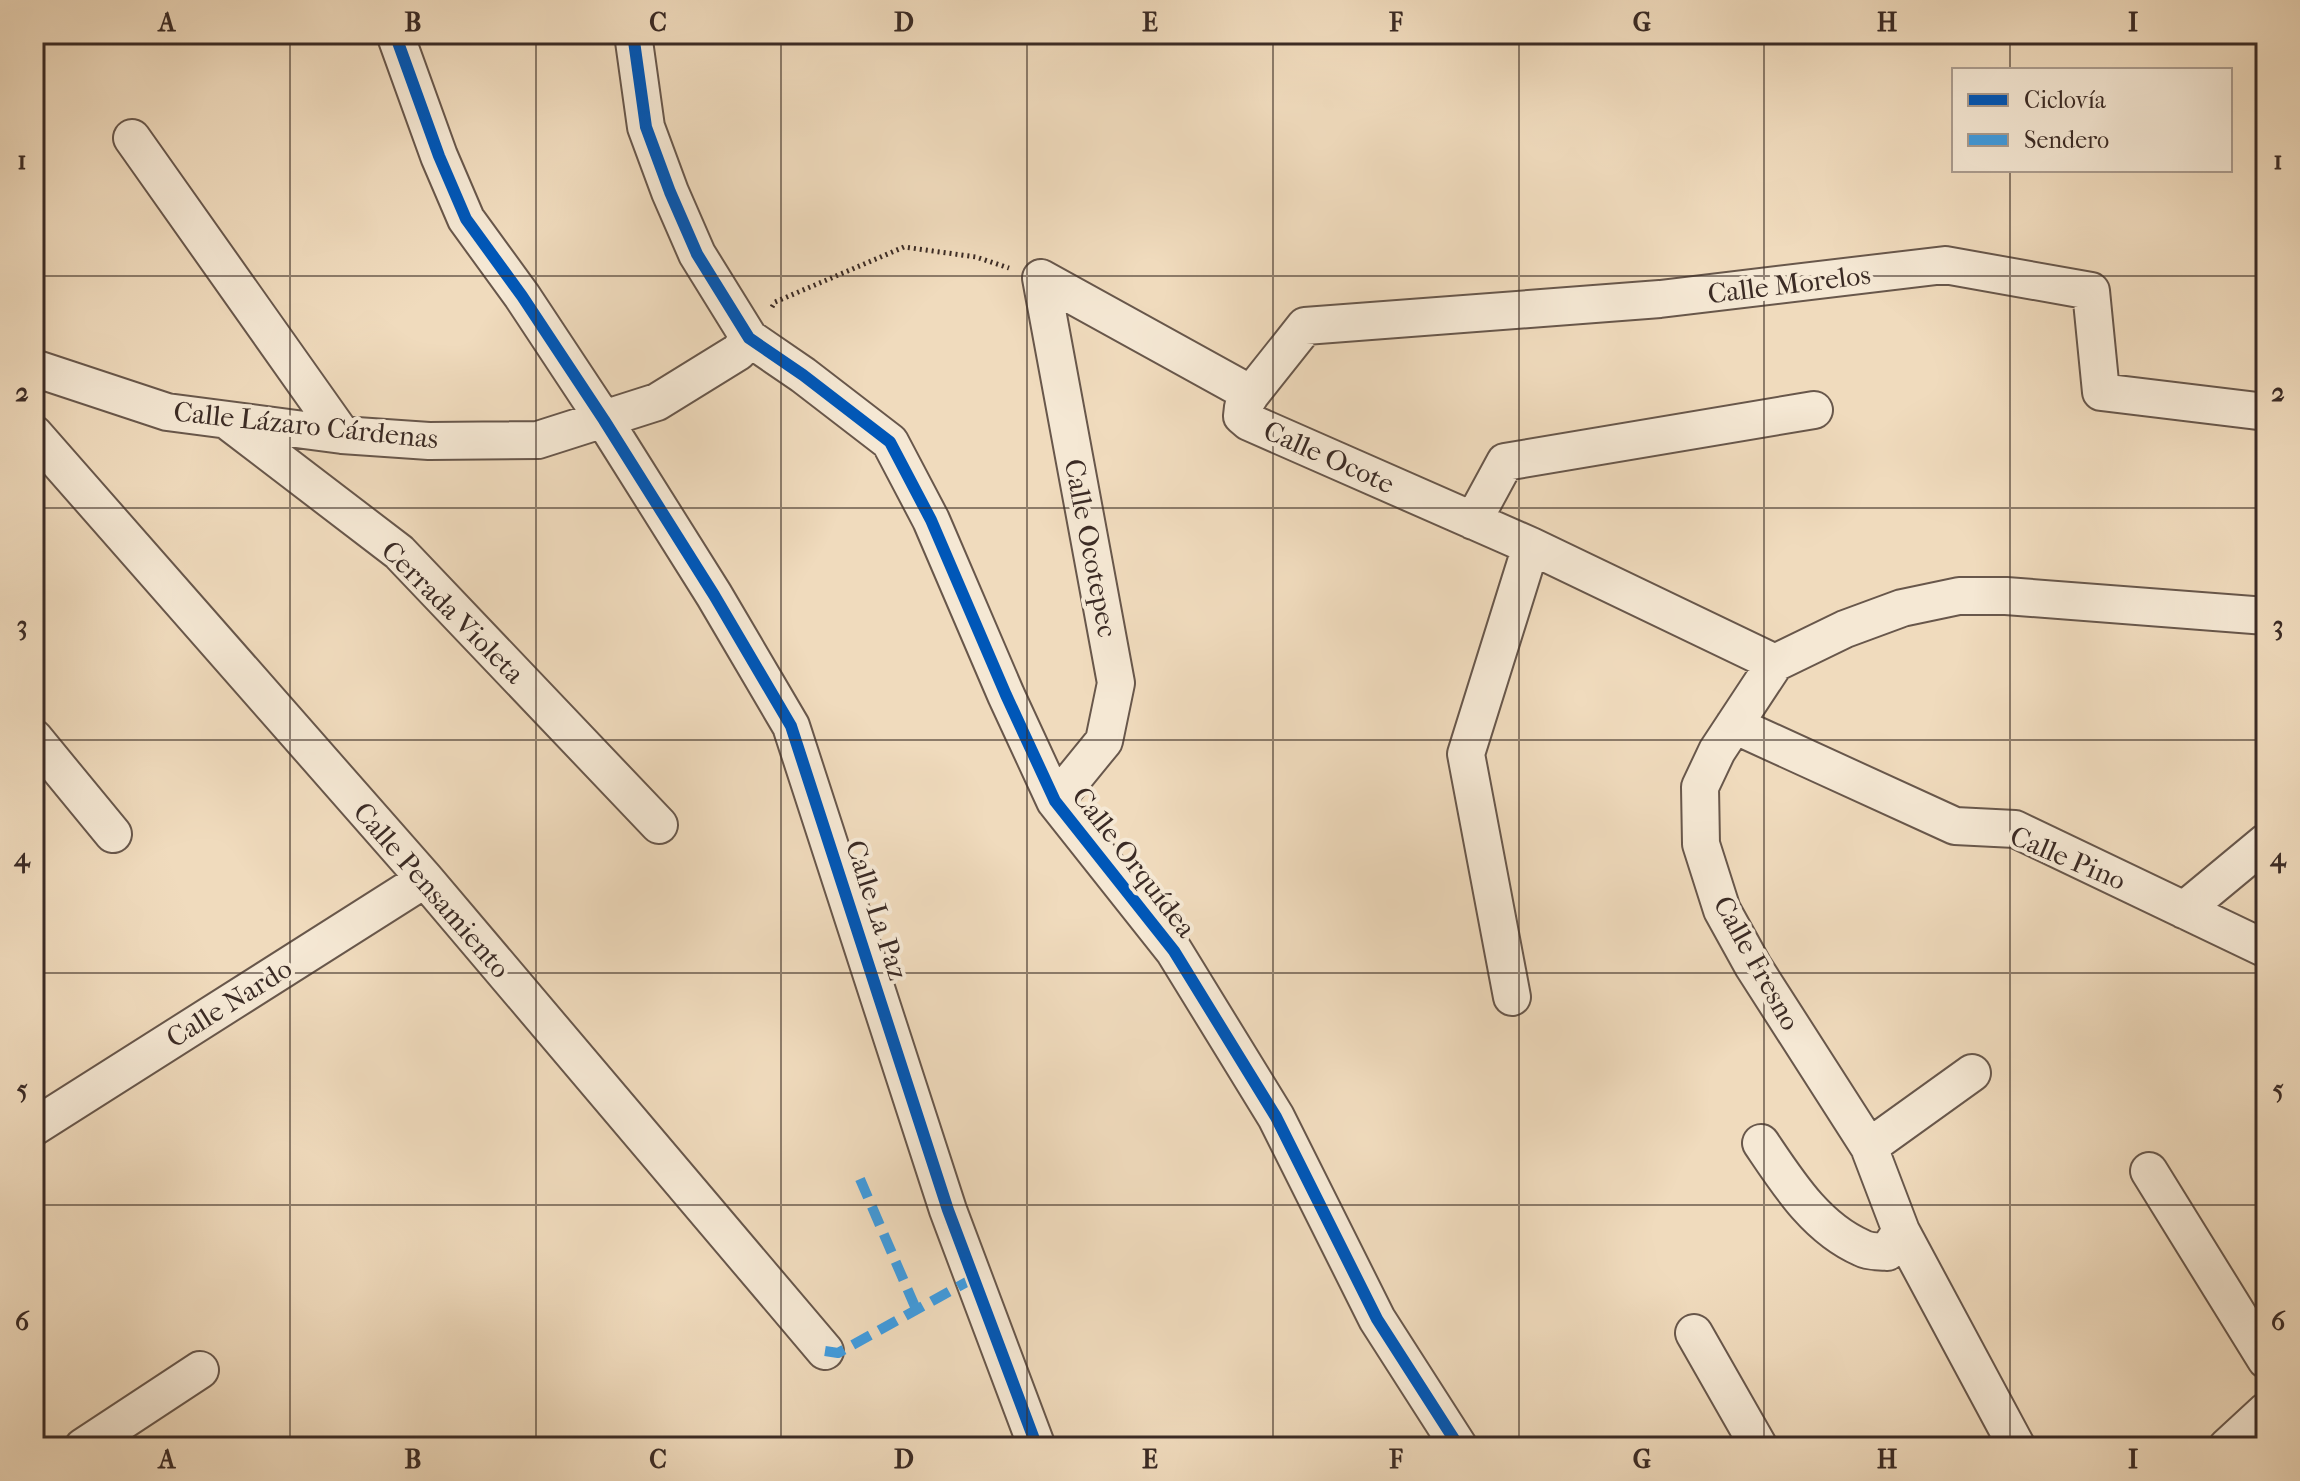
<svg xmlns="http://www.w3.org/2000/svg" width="2300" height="1481" font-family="'IM FELL French Canon',serif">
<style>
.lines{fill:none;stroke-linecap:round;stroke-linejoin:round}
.minor-casing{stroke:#68574b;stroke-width:40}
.path{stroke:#3b2b25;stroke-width:5;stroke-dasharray:2 4;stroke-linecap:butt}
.minor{stroke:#f5e8d4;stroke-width:36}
.quiet{stroke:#3f9ce0;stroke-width:10;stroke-dasharray:20 10;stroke-linecap:butt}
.cycleway-casing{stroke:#f5e8d4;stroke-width:17}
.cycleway{stroke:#0057b8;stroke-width:12}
.grid{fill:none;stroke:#3b2b25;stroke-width:2;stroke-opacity:0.55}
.labels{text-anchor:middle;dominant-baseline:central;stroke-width:8;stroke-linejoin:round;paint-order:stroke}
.street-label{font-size:28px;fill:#3b2b25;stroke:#f5e8d4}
.neatline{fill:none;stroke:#3b2b25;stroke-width:3}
.grid-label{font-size:26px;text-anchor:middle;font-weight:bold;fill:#3b2b25}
</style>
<rect width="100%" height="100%" fill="#f0dbbd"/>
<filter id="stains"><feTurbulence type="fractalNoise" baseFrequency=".0025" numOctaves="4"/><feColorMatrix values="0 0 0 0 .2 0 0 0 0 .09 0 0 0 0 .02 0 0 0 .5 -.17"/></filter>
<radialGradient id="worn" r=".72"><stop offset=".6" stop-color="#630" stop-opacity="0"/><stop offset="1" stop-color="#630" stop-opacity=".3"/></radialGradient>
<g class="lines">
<defs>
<path id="minor" d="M395,34L439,156L466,219L522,296L604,420L714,595L791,726L948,1210L1037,1447
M633,34L646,127L670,192L697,254L749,338L803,375L890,442L931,520L1006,695L1055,801L1174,951L1276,1117L1377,1319L1459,1447
M132,138L342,435
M1041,278L1251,394L1243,407L1242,416L1249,422L1531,546L1775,663
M1041,278L1116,683L1104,741L1055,801
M34,368L167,412L342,435L429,441L538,440L657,402L738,352L749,338
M1251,394L1305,326L1660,299L1945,265L2091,291L2101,392L2266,412
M229,422L399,552L659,825
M34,434L425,879L825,1351
M1473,521L1505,462L1814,410
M1734,725L1955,826L2015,829L2266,949
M34,738L113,834
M2184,910L2266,842
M1512,997L1466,754L1531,546
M34,1127L425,879
M1761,1143C1788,1183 1816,1228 1862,1248C1869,1252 1879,1251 1887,1252L1901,1231
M1869,1147L1972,1073
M2149,1171L2266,1360
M1694,1333L1759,1447
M83,1447L200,1370
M2017,1447L1901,1231L1869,1147L1753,966L1722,910L1701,844L1700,787L1717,751L1775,663L1845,629L1902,608L1959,596H2006L2266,616
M2227,1447L2266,1411"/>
</defs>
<!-- minor casing -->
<use href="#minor" class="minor-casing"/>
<!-- path -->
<path class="path" d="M772,307L775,302L904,247L976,257L1009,268"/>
<!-- minor -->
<use href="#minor" class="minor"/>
<!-- quiet -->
<path class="quiet" d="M860,1179L916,1309
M825,1351L838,1353L974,1278"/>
<defs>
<path id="cycleway" d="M395,34L439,156L466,219L522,296L604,420L714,595L791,726L948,1210L1037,1447
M633,34L646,127L670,192L697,254L749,338L803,375L890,442L931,520L1006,695L1055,801L1174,951L1276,1117L1377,1319L1459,1447"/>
</defs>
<!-- cycleway casing -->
<use href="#cycleway" class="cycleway-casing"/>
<!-- cycleway -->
<use href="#cycleway" class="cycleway"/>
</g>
<!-- grid -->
<path class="grid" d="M290,34V1447M536,34V1447M781,34V1447M1027,34V1447M1273,34V1447M1519,34V1447M1764,34V1447M2010,34V70M2010,170V1447M34,276H2266M34,508H2266M34,740H2266M34,973H2266M34,1205H2266"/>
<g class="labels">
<!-- street labels -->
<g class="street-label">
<text transform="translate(1789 284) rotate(-7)">Calle Morelos</text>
<text transform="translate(306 425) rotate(6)">Calle Lázaro Cárdenas</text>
<text transform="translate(1329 457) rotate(24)">Calle Ocote</text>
<text transform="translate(1091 548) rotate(79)">Calle Ocotepec</text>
<text transform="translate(453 612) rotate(45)">Cerrada Violeta</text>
<text transform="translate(2068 858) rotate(23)">Calle Pino</text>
<text transform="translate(1134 862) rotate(52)">Calle Orquídea</text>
<text transform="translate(432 890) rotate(49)">Calle Pensamiento</text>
<text transform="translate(877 910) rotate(72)">Calle La Paz</text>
<text transform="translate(1757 963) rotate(61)">Calle Fresno</text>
<text transform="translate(229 1003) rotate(-32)">Calle Nardo</text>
</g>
</g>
<!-- margin -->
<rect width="2300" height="1481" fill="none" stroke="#f0dbbd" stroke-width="88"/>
<!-- legend -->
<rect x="1952" y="68" width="280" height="104" fill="#f5e8d4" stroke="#ab9c8e" stroke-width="2"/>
<rect x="1968" y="94" width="40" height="12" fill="#0057b8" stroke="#ab9c8e" stroke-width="2"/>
<text x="2024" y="108" font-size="24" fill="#3b2b25">Ciclovía</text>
<rect x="1968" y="134" width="40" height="12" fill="#3f9ce0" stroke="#ab9c8e" stroke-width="2"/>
<text x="2024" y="148" font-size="24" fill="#3b2b25">Sendero</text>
<rect x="44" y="44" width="2212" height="1393" class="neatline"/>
<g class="grid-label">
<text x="167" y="31">A</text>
<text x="413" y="31">B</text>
<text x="658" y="31">C</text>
<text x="904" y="31">D</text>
<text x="1150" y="31">E</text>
<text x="1396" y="31">F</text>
<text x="1642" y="31">G</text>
<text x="1887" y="31">H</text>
<text x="2133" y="31">I</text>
<text x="22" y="169">1</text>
<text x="2278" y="169">1</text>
<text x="22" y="401">2</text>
<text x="2278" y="401">2</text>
<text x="22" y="634">3</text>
<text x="2278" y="634">3</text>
<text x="22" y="866">4</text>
<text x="2278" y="866">4</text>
<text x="22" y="1098">5</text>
<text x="2278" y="1098">5</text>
<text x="22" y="1330">6</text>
<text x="2278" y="1330">6</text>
<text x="167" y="1468">A</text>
<text x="413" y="1468">B</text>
<text x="658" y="1468">C</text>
<text x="904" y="1468">D</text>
<text x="1150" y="1468">E</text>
<text x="1396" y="1468">F</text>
<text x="1642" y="1468">G</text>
<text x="1887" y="1468">H</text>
<text x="2133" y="1468">I</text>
</g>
<rect width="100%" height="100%" filter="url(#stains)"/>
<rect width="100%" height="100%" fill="url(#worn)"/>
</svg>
